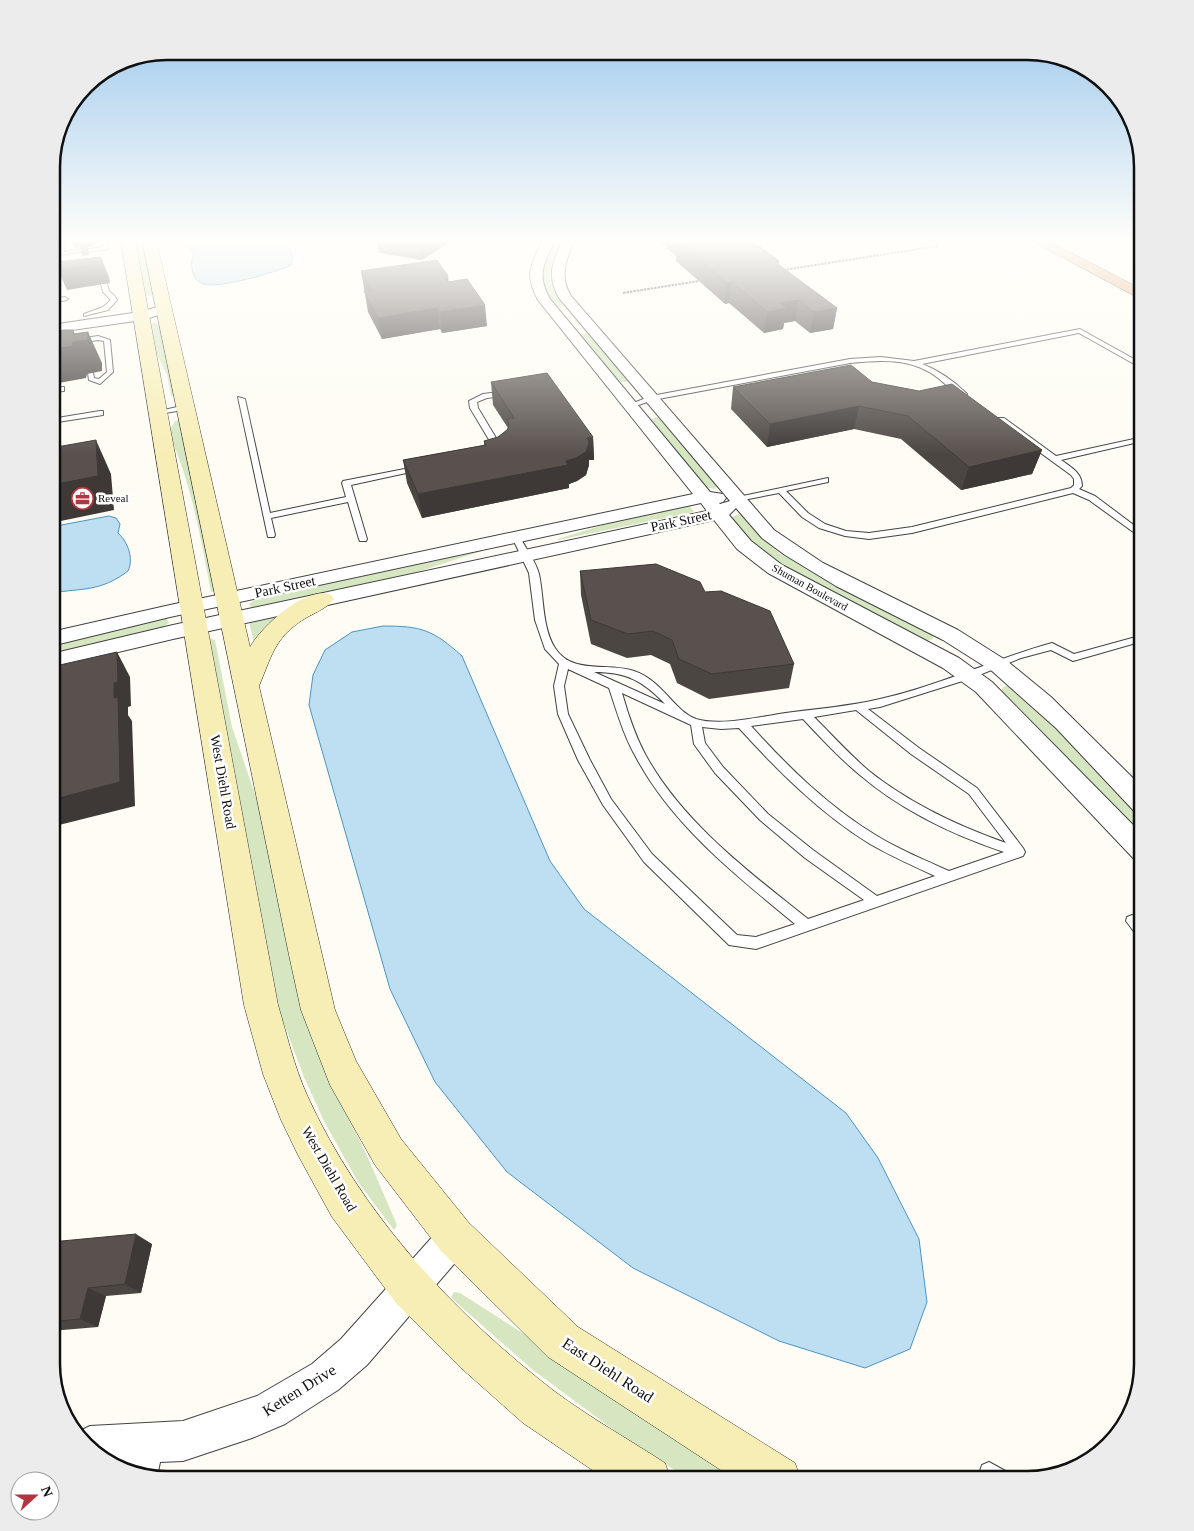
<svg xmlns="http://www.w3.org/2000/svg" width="1194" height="1531" font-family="'Times New Roman',serif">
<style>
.green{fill:#d5e6c0}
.water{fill:#bddff1;stroke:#4c95c0}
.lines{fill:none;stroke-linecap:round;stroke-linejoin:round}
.lane-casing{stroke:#434343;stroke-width:2}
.street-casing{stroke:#434343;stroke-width:2}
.secondary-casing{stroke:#323232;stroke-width:1}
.highway-casing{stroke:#212121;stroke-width:1}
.path{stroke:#323232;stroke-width:2;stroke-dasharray:2.5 1;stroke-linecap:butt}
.lane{fill:#fff;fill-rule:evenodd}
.street{fill:#fff;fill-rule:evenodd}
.secondary{fill:#f7eeb6;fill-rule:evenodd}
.highway{fill:#e69f6a;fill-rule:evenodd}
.wall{fill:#4c4642}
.shaded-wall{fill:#3e3936}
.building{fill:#58514d;stroke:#3e3936}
.labels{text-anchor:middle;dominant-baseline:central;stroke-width:5;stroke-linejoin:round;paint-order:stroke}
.far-poi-label{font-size:11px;fill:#101010;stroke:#fff;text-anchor:start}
.far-street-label{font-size:11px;fill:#101010;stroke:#fff}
.street-label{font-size:14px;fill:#101010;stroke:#fff}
.near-street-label{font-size:16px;fill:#101010;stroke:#fff}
.rim{fill:none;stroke:#101010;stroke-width:2.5}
</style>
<rect width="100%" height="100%" fill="#fefcf4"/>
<!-- green -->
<path class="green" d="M134,240H137L148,260L155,295L145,296Z
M555,243L561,244C547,277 543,276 565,305L557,307C534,279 539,276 552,244Z
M155,322L161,327L175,395L171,396L167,375L156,352L150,325Z
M585,333L589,335L629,381V382H619L580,335Z
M656,417L662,419L717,485L715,489L705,487L650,420Z
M180,420L215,591L211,592C202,545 194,498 177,453C173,442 167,431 175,421Z
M689,505L694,512L558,540V539L619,520Z
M738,514L743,516L766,541L779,553L804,567L930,632L933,635V639L925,641L776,562L749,539L731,518Z
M485,550L414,573L258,607H251L249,604L256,599Z
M280,615L254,642L249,622Z
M162,619H167L169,623L163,627L51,654V645Z
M210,638L215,640L232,727L261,812L328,1076L369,1160L397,1225L394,1230L358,1182L324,1121L304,1077L280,1013Z
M1006,686L1011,687L1037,709L1143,817V838L1014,703L1002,693V688Z
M454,1292L460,1293L752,1480H690L618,1433L533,1370L458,1304L451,1297Z"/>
<!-- water -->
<path class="water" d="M285,240L293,257L291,265C277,272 218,289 204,284C190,280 190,263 194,252L180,241Z
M109,516L116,518L120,524L118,533C128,542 134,559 128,571C100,592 83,588 51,593V527Z
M383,626C422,626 433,630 462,656L550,861L584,909L846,1113L878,1158L919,1239L927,1302L910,1349L865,1368L779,1341L633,1268L507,1172L435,1082L390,989L309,705L313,675L325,650L352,632Z"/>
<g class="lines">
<defs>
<path id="lane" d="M57,240H63L64,252L83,249L86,251L59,255Z
M102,240H108V249L88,252L85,250L103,247Z
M73,270L75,273L51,277V273Z
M104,282L107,284L109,291L114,295L117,300L108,310L84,316V314L103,307L111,300L103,292L101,284Z
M65,297L68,299L67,300L51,303V299Z
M1080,329L1143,364V369L1079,333L922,364C938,370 955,382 967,394L963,396C951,391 942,380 931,373C907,358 877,360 850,363L653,400L630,408L626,406L651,396L850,359L881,357L914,361Z
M98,336L110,340L113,372L100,384L89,380L88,373L93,372L94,378L99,379L107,372L104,341L98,340L51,347V343Z
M64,387V391L51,392V388Z
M507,391L511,393L510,395L487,398L477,402L478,408L499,443L500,450L494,453L490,451L492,449L491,443L470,408L469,401L483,394Z
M238,397L245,399L270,513L346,497L342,483L343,481L420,466L424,468L420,470L351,485L367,539L366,541H360L359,539L348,502L271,518L275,535L274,537H268Z
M186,405L190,407L189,409L159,414L155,412Z
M100,411H103V415L51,423V419Z
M998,418H1004L1056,456L1143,437V441L1061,460C1071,467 1082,473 1082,486L1079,489L1095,496L1143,532V539L1089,500L1073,493L912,533L869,539L845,536L819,528L802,517L779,493L738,501L734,499L738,497L828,478V482L786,491L808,513L825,524L846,531L869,533L912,527L1071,488L1074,485V479L1071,475L998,422Z
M516,534L520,537C526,549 536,562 539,574C544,597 542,628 555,648C572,675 607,662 634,671C663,681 674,711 696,719C719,726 755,718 779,714C812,709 847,707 880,699C939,686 994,659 1052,643L1074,654L1143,635V641L1073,661L1051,650L1021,658L972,678L880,707L868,709L919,748L977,788L1023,848L1025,852L1023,856L756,949L729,945L644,862L603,805L578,760L558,714L554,686L559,664L545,649L535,620L529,573L512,537ZM568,669L609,688C617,712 624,737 637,759C674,827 737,876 795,924L756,937L737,935L652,854L611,799L590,760L568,714L564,686ZM594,672C627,672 643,681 665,704ZM622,693L691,725L694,744L715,773L760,820L805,858L864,900L808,919C749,872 682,822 645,754C635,735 628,714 622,693ZM856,710L911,754L969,794L1006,843C958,826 909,803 869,771C849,754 832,735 814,717ZM803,719C821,738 839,758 860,775C901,810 953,835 1004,852L949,871C925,860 900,850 877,836C829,807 789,768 751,726ZM702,727L721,729L739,728C778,771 820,813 870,844C891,856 913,866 935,876L877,896L813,850L768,814L723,767L705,743Z
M1132,915L1137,917L1143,924V939L1138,937L1126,921L1127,917Z
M989,1462L1009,1473L1011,1480H977L982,1465Z"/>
<path id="street" d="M543,240H555C544,264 536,274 550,299L710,492L723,494L726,498L723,502L719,503L720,504L730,501L559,298C546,274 553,263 562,240H574C566,261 559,276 571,296L774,530L823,563L958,630L1007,661L1051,697L1143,788V814L1134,811L1056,728L992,671L943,640L836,586L785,555L762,538L736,508L729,515L751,541L782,565L959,658L992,682L1143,835V862L1134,859L976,692L943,668L768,573L737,549L714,520L173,639L51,668V654L173,625L707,511L701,503L170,617L51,646V632L170,605L693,494L538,300C524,274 531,265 543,240Z
M164,305L169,306L171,309L169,312L142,320L51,333V325L140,312Z
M455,1220L467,1225L472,1237L467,1249L367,1365L338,1390L285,1424L252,1438L183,1461L160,1462L157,1477L120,1467V1464H110L76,1433L90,1426L183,1421L257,1396L312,1364L341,1339L443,1225Z"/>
<path id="secondary" d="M121,240H135L278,1005C287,1035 294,1066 307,1095C360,1212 453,1313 554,1391C589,1417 628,1439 665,1463L671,1480H607L523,1423L460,1367L396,1303L332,1217L298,1155L281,1120L263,1074L244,1005Z
M142,240H156L250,647C262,626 304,587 330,594L334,599C327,609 311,614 301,621C274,639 271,658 259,686L335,1010L356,1061L401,1139L469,1223L578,1327L795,1463L801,1480H736L548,1357L441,1251L375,1165L330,1085L301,1010L289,955Z"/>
<path id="highway" d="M1030,240H1047L1143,290V300Z"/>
</defs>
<!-- lane casing -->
<use href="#lane" class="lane-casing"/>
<!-- street casing -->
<use href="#street" class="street-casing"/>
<!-- secondary casing -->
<use href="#secondary" class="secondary-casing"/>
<!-- highway casing -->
<use href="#highway" class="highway-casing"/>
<!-- path -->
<path class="path" d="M783,270L938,246
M623,293L699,281"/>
<!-- lane -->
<use href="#lane" class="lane"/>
<!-- street -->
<use href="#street" class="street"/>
<!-- secondary -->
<use href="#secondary" class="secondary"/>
<!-- highway -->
<use href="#highway" class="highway"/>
</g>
<!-- wall -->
<path class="wall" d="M376,240H453L422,260L379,253Z
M657,240H744L779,261V265L837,308L833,329L810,333L795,321L784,323L783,329L764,333L729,303L725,304L676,261V256Z
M361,271L448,276V282L487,326L442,333L440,329L382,339L368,312Z
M491,382L593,437L594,460H589V465L586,475L577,481L569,484V488L422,518L407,483L403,460L484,445V441L498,437L507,430L508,428L493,405Z
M872,382L1042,450L1032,474L961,490L901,439L854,429L767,447L731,409L733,387Z
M580,571L705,592L794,664L789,688L709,699L677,683L670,664L651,655L627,658L591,644L581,595Z
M51,1242L152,1244L141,1293L106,1296L98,1327L51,1331Z"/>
<!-- shaded-wall -->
<path class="shaded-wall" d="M71,240H95V245L88,247L89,255L83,256L81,251L86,247L80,249V247L74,248Z
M420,240H453L422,260Z
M101,257L109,277L110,283L67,290L58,270Z
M448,276L450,296L444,277Z
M732,282L729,303L725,304L727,283Z
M799,300L795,321L784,323L783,329L764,333L767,312L780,303Z
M485,305L487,326L442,333L440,312Z
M437,308L440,329L382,339L378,318Z
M837,308L833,329L810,333L814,312Z
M73,330L78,341L88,332L102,363V371L87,374L86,378L59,383V381L51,382V350L73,342Z
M859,406L854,429L767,447L770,424Z
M593,437L594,460H589V465L586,475L577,481L569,484V488L422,518L418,494L566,461L587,438Z
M96,440L111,474L114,510L51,523V485Z
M1042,450L1032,474L961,490L969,467Z
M117,652L130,677L131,706L128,707V715L132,721L135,806L51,827V800L114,698V683Z
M136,1234L152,1244L141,1293L125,1284Z
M88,1288L106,1296L98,1327L80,1319Z"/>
<!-- building -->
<path class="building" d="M681,240H744L748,243L754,242L779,261L775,262L837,308L814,312L799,300L780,303L787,308L767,312L732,282L727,283L677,241Z
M86,243L87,250L81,251V244Z
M101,257L102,263L58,270L57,262Z
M437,260L448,276L444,277L448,282L467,279L485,305L440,312L437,308L378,318L364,291L371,290L361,271Z
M64,330H73V334L88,332V340L73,342L72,346L51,350V332Z
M851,365L872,382L919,391L952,384L1042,450L969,467L908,416L859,406L770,424L733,387Z
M547,373L593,437L587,438L589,442L586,452L576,458L566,461L568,465L418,494L403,460L486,445L484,441L498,437L507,430L509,426L507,419L514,418L491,382Z
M96,440L98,476L51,485V448Z
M656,564L700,582L705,592L721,591L770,611L794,664L712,674L679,659L672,640L653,631L628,634L591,620L580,571Z
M117,652L118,682L114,683V698L118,697L120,782L51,800V667Z
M136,1234L125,1284L88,1288L80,1319L51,1322V1242Z"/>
<!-- sky -->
<linearGradient id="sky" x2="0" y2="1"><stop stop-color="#97c5ec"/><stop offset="0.53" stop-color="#fffefa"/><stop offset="1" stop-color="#fffefa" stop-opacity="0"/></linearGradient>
<rect width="1194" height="455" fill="url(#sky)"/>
<!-- icons -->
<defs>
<symbol id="office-ring" viewBox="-11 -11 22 22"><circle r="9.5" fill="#fff" stroke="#b3353f" stroke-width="1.5"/><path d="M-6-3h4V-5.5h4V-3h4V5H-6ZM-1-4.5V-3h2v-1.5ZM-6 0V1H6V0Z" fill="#b3353f"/></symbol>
</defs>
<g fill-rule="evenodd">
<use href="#office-ring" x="70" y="486" width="25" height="25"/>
</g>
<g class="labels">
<!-- far-poi labels -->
<g class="far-poi-label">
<text x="98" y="498">Reveal</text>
</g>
<!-- far-street labels -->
<g class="far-street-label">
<text transform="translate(810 587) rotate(29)">Shuman Boulevard</text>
</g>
<!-- street labels -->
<g class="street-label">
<text transform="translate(681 521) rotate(-12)">Park Street</text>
<text transform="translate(285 587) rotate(-12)">Park Street</text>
<text transform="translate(223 782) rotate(80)">West Diehl Road</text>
<text transform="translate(329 1169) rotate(60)">West Diehl Road</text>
</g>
<!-- near-street labels -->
<g class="near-street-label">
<text transform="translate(608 1370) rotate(33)">East Diehl Road</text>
<text transform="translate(299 1390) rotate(-32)">Ketten Drive</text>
</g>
</g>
<!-- crop -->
<path d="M0 0H1194V1531H0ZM167 60H1027A107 107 0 0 1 1134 167V1364A107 107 0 0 1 1027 1471H167A107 107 0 0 1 60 1364V167A107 107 0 0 1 167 60Z" fill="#ececec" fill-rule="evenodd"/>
<path class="rim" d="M167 60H1027A107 107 0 0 1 1134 167V1364A107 107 0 0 1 1027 1471H167A107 107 0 0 1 60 1364V167A107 107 0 0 1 167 60Z"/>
<!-- north arrow -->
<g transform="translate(35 1496) rotate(69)"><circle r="24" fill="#ffffff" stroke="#9f9f9f"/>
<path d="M0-4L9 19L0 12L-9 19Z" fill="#b3353f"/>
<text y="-8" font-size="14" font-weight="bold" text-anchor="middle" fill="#101010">N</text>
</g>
</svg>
